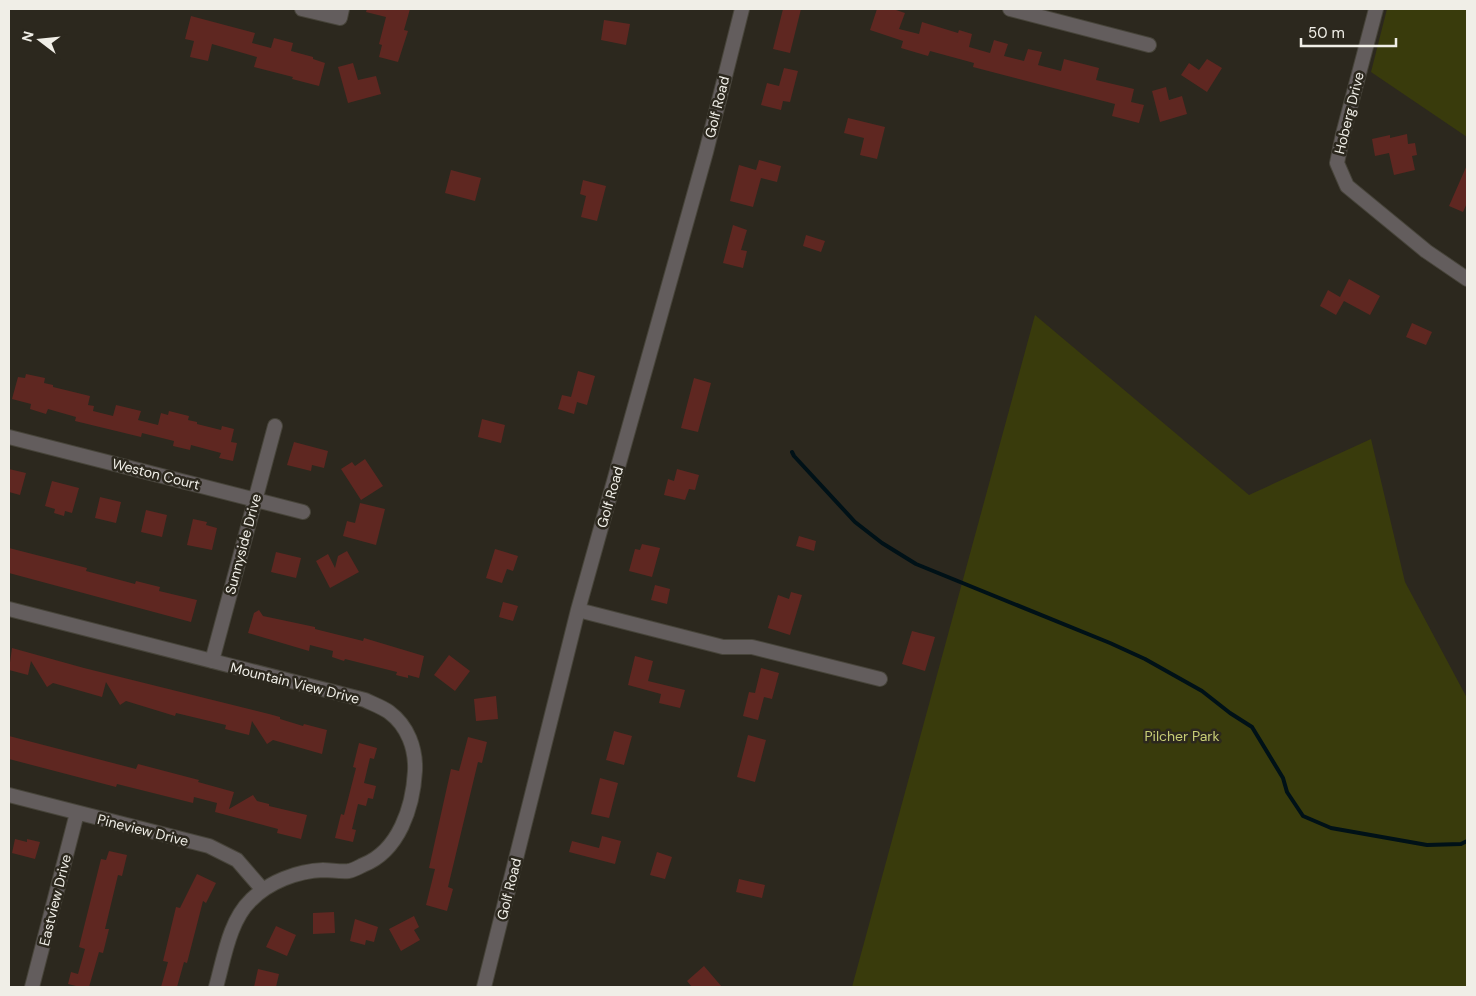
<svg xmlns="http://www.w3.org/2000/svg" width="1476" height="996" font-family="'DM Sans',sans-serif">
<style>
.green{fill:#393b0c}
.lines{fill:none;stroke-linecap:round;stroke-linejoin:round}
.stream{stroke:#001117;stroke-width:4}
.building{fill:#5f2721}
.minor-casing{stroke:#47443a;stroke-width:16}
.minor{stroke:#635d5d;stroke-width:14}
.labels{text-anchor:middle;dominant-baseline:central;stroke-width:5;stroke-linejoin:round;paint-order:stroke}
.street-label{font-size:14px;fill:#f0eee7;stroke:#2c281e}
.park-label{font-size:14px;fill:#c8ce76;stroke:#2c281e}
</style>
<rect width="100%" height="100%" fill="#2c281e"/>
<!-- green -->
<path class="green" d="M1387,9H1467V137L1371,72Z
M1035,315L1249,495L1371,439L1405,582L1467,698V987H852Z"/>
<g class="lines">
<!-- stream -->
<path class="stream" d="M792,452L794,456L855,522L882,543L916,564L1110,643L1145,659L1202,691L1230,713L1252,727L1283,778L1287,792L1303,816L1331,828L1427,845L1461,844L1467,841"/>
</g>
<!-- building -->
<path class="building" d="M367,9H410L404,30L408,31L398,62L379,57L382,45L379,44L386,17L366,12Z
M783,9H801L790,53L773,49Z
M877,9H893L905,13L899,29L919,34L922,22L958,33L959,30L972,34L969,47L990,53L994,40L1008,44L1004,56L1024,61L1028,49L1042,52L1038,65L1061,71L1064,59L1099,68L1096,80L1134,89L1131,102L1144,105L1139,123L1112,116L1115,104L973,67L974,63L930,51L928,56L901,48L903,41L870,30Z
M191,16L255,33L252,43L271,48L274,38L293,43L291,51L313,57V59L325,63L319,86L292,79L293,77L254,67L257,57L212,44L208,61L190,57L194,41L185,39Z
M604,20L630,24L626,45L601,40Z
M1207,59L1222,68L1207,92L1181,75L1189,63L1199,70Z
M353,63L358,80L376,76L381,94L348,103L338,67Z
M784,68L798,71L790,102L783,101L781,110L761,105L767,83L779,86Z
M1166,87L1169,100L1182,96L1187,114L1160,122L1152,91Z
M848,118L885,127L877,159L860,155L864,138L844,133Z
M1407,134L1408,144L1415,143L1417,155L1412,156L1415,170L1394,175L1389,153L1375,156L1372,139L1390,135V138Z
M759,160L781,166L777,182L761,178L753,207L730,201L739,165L756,170Z
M1467,165V203L1463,212L1449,206Z
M451,170L481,178L475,201L445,193Z
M583,180L606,186L597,221L581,217L586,196L580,194Z
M733,225L747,230L741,250L747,251L743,268L723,263Z
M806,235L825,241L821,252L803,246Z
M1349,279L1380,296L1370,315L1344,301L1336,315L1320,306L1328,290L1340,297Z
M1412,323L1432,332L1426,345L1406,337Z
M578,371L595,376L587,405L577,402L574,414L558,409L562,395L571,397Z
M26,374L45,378L44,383L53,385V387L90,396L88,405L94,406L93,411L113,416L116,405L141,411L138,420L158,425L161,413L168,415L169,411L189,416L188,420L197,422V424L221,430L222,426L234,429L231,442L237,443L233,461L219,458L221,453L191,445L190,450L173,446L174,441L142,433L141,437L75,421L76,417L48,409L46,414L30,409L31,404L12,399L18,377L25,378Z
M694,378L711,383L698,432L681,428Z
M482,419L505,425L501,443L478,437Z
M294,442L328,451L324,468L312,465L311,471L287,465Z
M365,459L383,486L361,500L341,469L352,462L355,466Z
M9,469L26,473L20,495L9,492Z
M677,469L699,475L695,490L689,489L685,500L664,495L668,479L674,481Z
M52,481L79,488L72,513L65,511L64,516L54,513L55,509L45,506Z
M100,497L121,502L116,523L95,518Z
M360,503L385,509L376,545L343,536L347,521L355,523Z
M146,510L167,515L162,537L141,532Z
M193,519L207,522L206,525L217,528L212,550L187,545Z
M799,536L816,541L814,551L796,546Z
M642,544L660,548L652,577L629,571L635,549L640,550Z
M9,548L87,568L86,571L135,584L136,581L160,587L159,591L197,600L191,622L9,573Z
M495,549L518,556L513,571L507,569L502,583L486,578Z
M347,551L359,572L330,588L316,561L328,554L335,568L338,556Z
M276,552L301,558L296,578L271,572Z
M655,585L670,589L667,604L651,600Z
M791,592L802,595L790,635L768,628L778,595L789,599Z
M503,602L518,606L513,621L499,617Z
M259,610L263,616L315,627V629L363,641L364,638L424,656L419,678L408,675V678L396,675L397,672L345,659L344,661L332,657L333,651L310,645L309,651L248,633L254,613Z
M912,631L935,637L925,671L902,664Z
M12,648L84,668L269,714L280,717V719L303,726L304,724L327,730L322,754L273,740L267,744L252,721L249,735L225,729L226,725L176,713L175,716L126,701L120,705L106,682L102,697L53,683L47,687L31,661L28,675L9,670Z
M449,655L470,671L455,691L434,675Z
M635,656L653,661L648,681L685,690L680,708L659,703L661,694L628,685Z
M761,668L779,673L772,699L764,697L758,720L743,716L749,692L755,693Z
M496,696L498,719L476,721L474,699Z
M614,731L632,736L624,765L606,760Z
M748,735L766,740L755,782L737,777Z
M9,736L136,769L138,764L199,780L198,782L234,792L229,809L253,795L257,801L269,804V806L307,815L301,839L277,833L278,829L215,812L217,803L194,797L193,803L117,784L116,787L9,759Z
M468,737L487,742L482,763L478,762L448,887L453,889L447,911L426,905L435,869L429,868L451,769L459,771Z
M359,743L377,748L374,759L370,758L364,783L376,786L373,799L368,798L366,806L358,804L352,829L356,830L353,842L335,838L341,814L344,815L356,768L353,767Z
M600,778L618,783L609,818L591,814Z
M602,836L621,841L615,864L569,852L572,841L599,848Z
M15,839L27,842V839L40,842L35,859L12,853Z
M109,851L127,855L122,876L118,875L105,929H109L103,953L99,952L89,987H80L68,984L71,972L78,974L85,949L79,947L101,859L106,860Z
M657,852L672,857L665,879L650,875Z
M197,874L216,883L206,903L203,901L187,963L184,962L177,987H161L168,962L163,961L176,907L180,908Z
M739,879L765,885L762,898L736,892Z
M334,912L335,933L313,934V913Z
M414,916L419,927L414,930L420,940L401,951L389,929Z
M355,919L378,927L374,942L366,940L365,945L350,941Z
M276,926L296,935L287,956L266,947Z
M704,966L722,987H692L687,981Z
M258,969L279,974L276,987H254Z"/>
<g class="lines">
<defs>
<path id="minor" d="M302,9L340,18L342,9
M1010,9L1149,45
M1376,9L1343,134L1337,163L1347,186L1426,251L1467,279
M9,437L303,512
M9,609L365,700C373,704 382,707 389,712C408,726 416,749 415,771C413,807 399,851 363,865C359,867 354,870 349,871C341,872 331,870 323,870C297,871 269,882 251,900C229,921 224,959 216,987
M578,610L723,647H752L880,679
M212,661L275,426
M9,795L209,846L237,860L263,890
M32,987L77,813
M484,987L578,610L706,152L742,9"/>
</defs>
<!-- minor casing -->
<use href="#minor" class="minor-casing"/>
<!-- minor -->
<use href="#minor" class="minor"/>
</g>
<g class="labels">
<!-- street labels -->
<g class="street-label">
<text transform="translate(717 107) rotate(-76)">Golf Road</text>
<text transform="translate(1349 113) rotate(-76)">Hoberg Drive</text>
<text transform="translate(156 474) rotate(14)">Weston Court</text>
<text transform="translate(610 497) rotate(-74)">Golf Road</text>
<text transform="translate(243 544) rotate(-75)">Sunnyside Drive</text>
<text transform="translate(295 683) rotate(14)">Mountain View Drive</text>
<text transform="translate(143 830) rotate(14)">Pineview Drive</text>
<text transform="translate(509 889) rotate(-76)">Golf Road</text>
<text transform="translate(55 900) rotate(-76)">Eastview Drive</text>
</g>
<!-- park labels -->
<g class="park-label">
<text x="1182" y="736">Pilcher Park</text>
</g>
</g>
<!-- border -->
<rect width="1476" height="996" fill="none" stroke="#f0eee7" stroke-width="20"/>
<!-- north arrow -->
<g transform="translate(40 40) rotate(286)" stroke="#2c281e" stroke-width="4" paint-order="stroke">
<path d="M0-4L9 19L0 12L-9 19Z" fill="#f0eee7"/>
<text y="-8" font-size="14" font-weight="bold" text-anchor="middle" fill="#f0eee7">N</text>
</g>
<!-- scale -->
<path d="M1301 38v8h95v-8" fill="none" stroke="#f0eee7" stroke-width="2.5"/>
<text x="1308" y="38" font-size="15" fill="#f0eee7" stroke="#2c281e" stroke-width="4" paint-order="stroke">50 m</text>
</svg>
